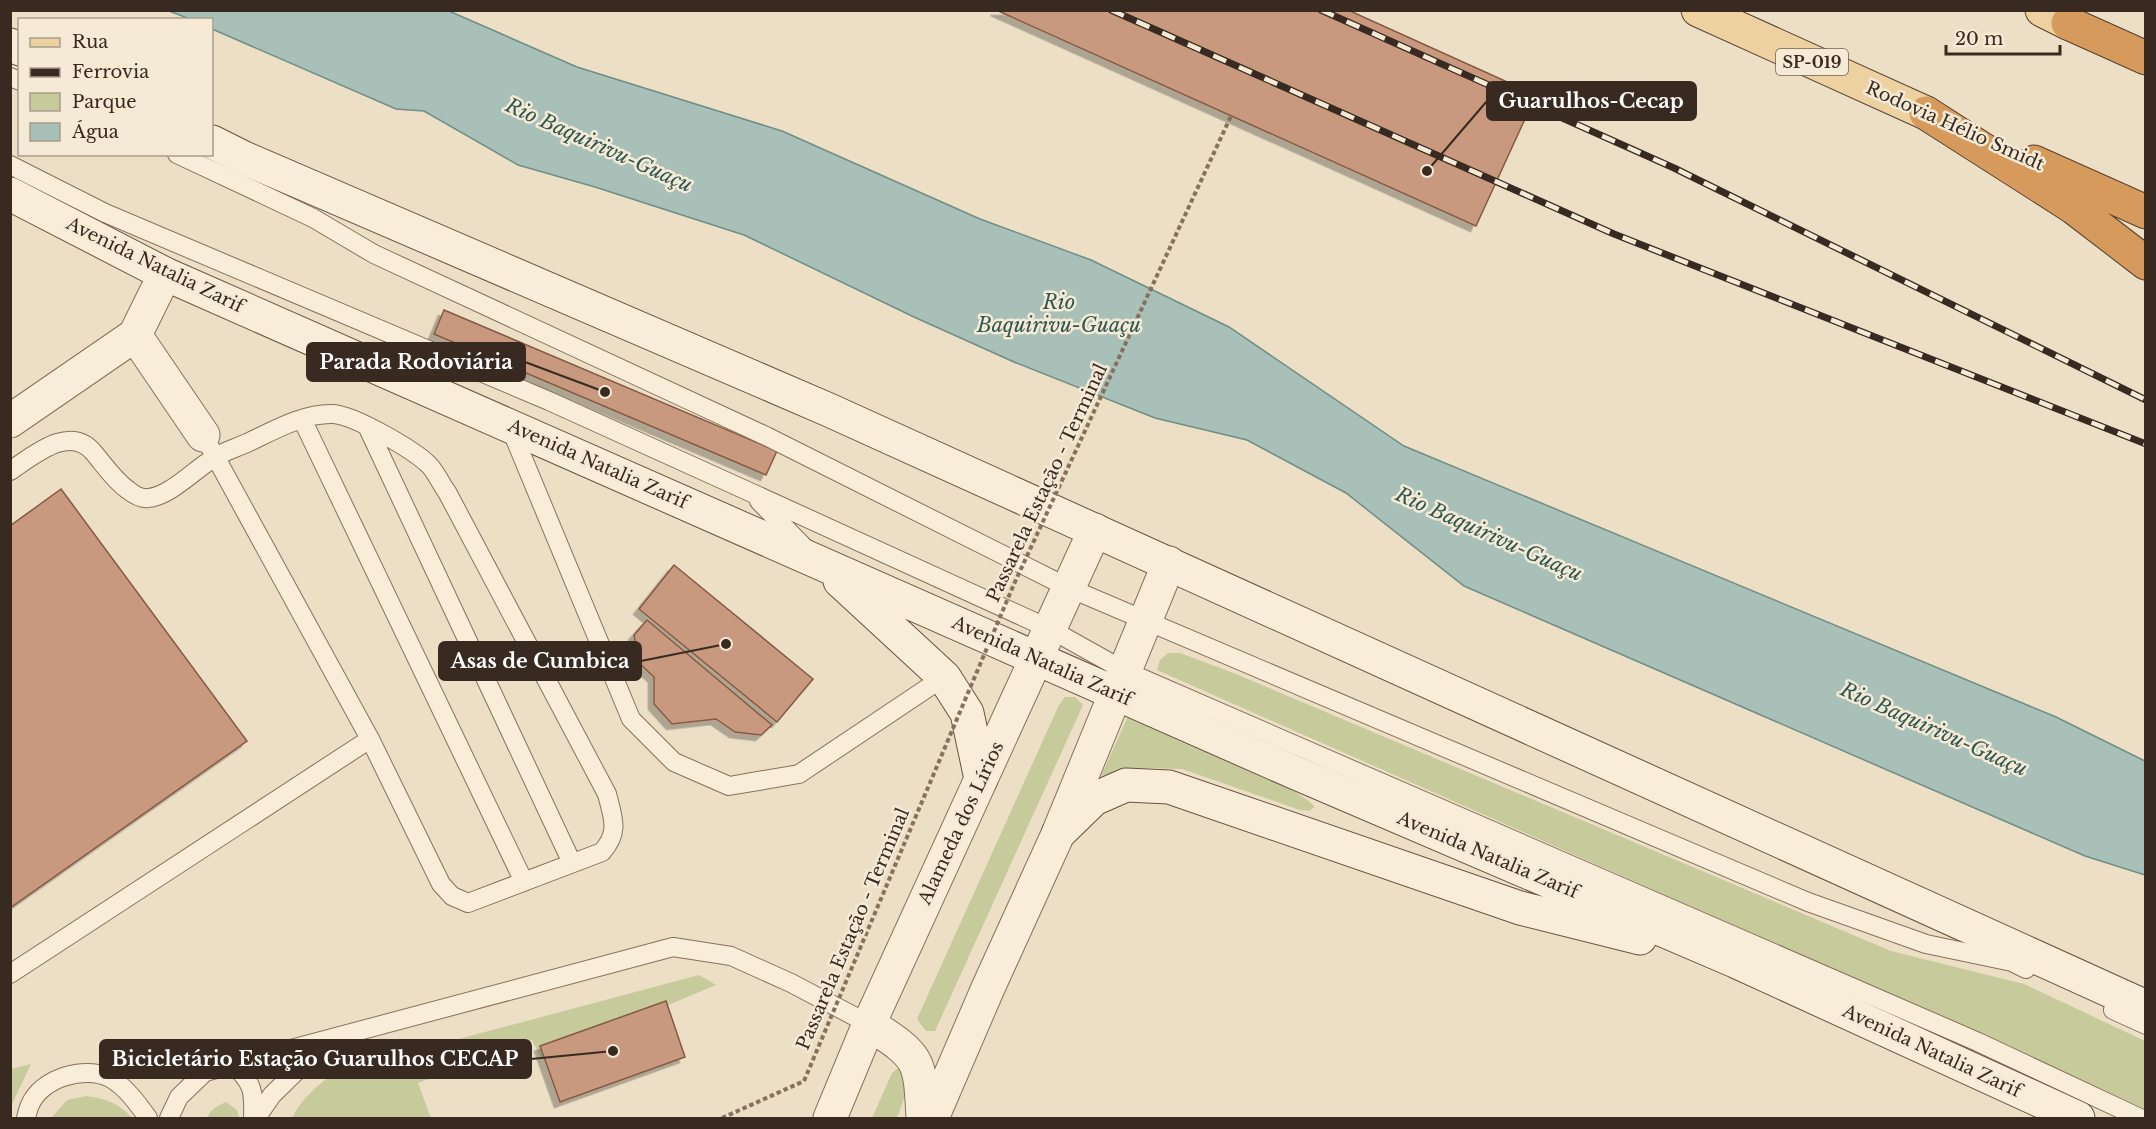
<svg xmlns="http://www.w3.org/2000/svg" width="2156" height="1129" font-family="'Libre Baskerville',serif">
<style>
.green{fill:#c7ca9b}
.water{fill:#a8c0b8;stroke:#6f8e85;stroke-width:1.5}
.building{fill:#c8997e;stroke:#855a44;stroke-width:1.5;filter:url(#shadow)}
.lines{fill:none;stroke-linecap:round;stroke-linejoin:round}
.service-casing{stroke:#87715d;stroke-width:20}
.minor-casing{stroke:#87715d;stroke-width:35}
.secondary-casing{stroke:#695240;stroke-width:35}
.primary-casing{stroke:#554031;stroke-width:35}
.motorway-casing{stroke:#554031;stroke-width:35}
.service{stroke:#f7edd9;stroke-width:18}
.minor{stroke:#f7edd9;stroke-width:33}
.secondary{stroke:#f7edd9;stroke-width:33}
.primary{stroke:#edd1a1;stroke-width:33}
.motorway{stroke:#d69a5c;stroke-width:33}
.rail-casing{stroke:#382a20;stroke-width:7}
.rail{stroke:#f4ead6;stroke-width:4.5;stroke-dasharray:14;stroke-linecap:butt}
.path-bridge{stroke:#87715d;stroke-width:4;stroke-dasharray:4.5 3;stroke-linecap:butt}
.labels{text-anchor:middle;dominant-baseline:central;stroke-width:5;stroke-linejoin:round;paint-order:stroke}
.shield{fill:#f4ead6;stroke:#706457;stroke-width:1.5}
.shield-label{font-size:16px;font-weight:bold;fill:#382a20}
.street-label{font-size:18px;fill:#382a20;stroke:#f4ead6}
.water-label{font-size:20px;font-style:italic;fill:#305752;stroke:#f4ead6}
.leader{fill:none;stroke:#382a20;stroke-width:2}
.callout-dot{fill:#382a20;stroke:#f4ead6;stroke-width:2}
.callout{fill:#382a20;stroke:#382a20;stroke-width:2}
.callout-label{font-size:20px;text-anchor:middle;font-weight:bold;fill:#fff}
</style>
<defs>
<filter id="shadow"><feDropShadow dx="-5.5" dy="5.5" stdDeviation="0" flood-color="#0004"/></filter>
</defs>
<rect width="100%" height="100%" fill="#ecdfc6"/>
<!-- green -->
<path class="green" d="M1168,653H1180L1231,672L1891,951L2024,984L2145,1041V1109L2052,1066L1157,670L1160,660Z
M1065,697H1075L1083,705L935,1031H926L917,1019L1059,705Z
M1129,714L1295,792L1310,802L1315,807L1309,811L1300,810L1182,769L1147,768L1101,776Z
M699,975L716,985L541,1058L532,1040L418,1083L431,1118H292C302,1098 317,1086 335,1072Z
M31,1064L11,1106V1069Z
M898,1068H904L911,1079L897,1118H872L892,1073Z
M86,1096C105,1098 119,1103 132,1118H51L67,1100Z
M226,1102L237,1110L239,1118H207C211,1109 217,1106 226,1102Z"/>
<!-- water -->
<path class="water" d="M169,11H449L577,67L782,131L980,219L1091,260L1229,327L1404,446L2056,717L2145,761V875L2085,856L1464,586L1346,493L1247,440L1155,418L1014,362L914,317L744,235L595,187L518,165L424,111L396,109L212,29V20L190,19Z"/>
<!-- building -->
<path class="building" d="M996,10H1348L1536,95L1476,226Z
M444,310L777,451L766,475L434,334Z
M61,489L247,741L10,908V526Z
M674,565L813,679L777,722L639,609Z
M647,620L772,725L761,735L735,732L716,719L672,724L654,704V677L639,663L634,635Z
M666,1001L685,1057L560,1102L540,1046Z"/>
<g class="lines">
<defs>
<path id="service" d="M10,77L20,81
M177,154L313,218L374,254L766,436L1069,588L1808,902L1926,944L2012,962L2026,969
M10,165L105,213L549,401L752,493L1050,629L1125,671L1978,1042L2140,1118
M302,419L524,882
M367,426L572,863
M510,427L631,719L674,762L729,786L799,774L944,677
M10,471C33,456 70,423 94,453C105,466 114,480 128,490C133,494 141,499 148,498C169,497 195,469 214,458C224,451 236,448 247,443C273,431 303,413 333,414C354,415 414,450 429,465C436,472 441,484 447,492L607,794C613,818 620,832 602,852L468,903L452,896L441,884L370,739L215,456L203,435
M759,501L805,548
M10,974L370,739
M2113,1010L2146,1025
M232,1063C253,1084 254,1089 253,1118
M26,1118C27,1114 28,1109 30,1105C41,1078 85,1065 110,1078C125,1086 138,1104 148,1118
M169,1118L179,1097L205,1072L673,947L731,956L791,983L869,1024
M256,1118L272,1095L329,1039"/>
<path id="minor" d="M135,335L203,435
M10,421L135,335L165,274
M869,1024C920,1057 920,1058 923,1118
M830,1118L869,1024L1095,530
M932,1118L988,988L1058,834L1169,563"/>
<path id="secondary" d="M10,45L20,49
M212,142L244,158L829,410L2146,1007
M10,194L165,274L1296,773L1735,961L2078,1118
M840,581L944,677L967,713L981,779
M1058,834L1094,799L1126,785L1169,787L1520,908L1640,938"/>
<path id="primary" d="M1698,10L1926,113
M2042,10L2068,23"/>
<path id="motorway" d="M2068,23L2146,58
M1926,113L2073,207L2146,263
M2034,162L2146,212"/>
</defs>
<!-- service casing -->
<use href="#service" class="service-casing"/>
<!-- minor casing -->
<use href="#minor" class="minor-casing"/>
<!-- secondary casing -->
<use href="#secondary" class="secondary-casing"/>
<!-- primary casing -->
<use href="#primary" class="primary-casing"/>
<!-- motorway casing -->
<use href="#motorway" class="motorway-casing"/>
<!-- service -->
<use href="#service" class="service"/>
<!-- minor -->
<use href="#minor" class="minor"/>
<!-- secondary -->
<use href="#secondary" class="secondary"/>
<!-- primary -->
<use href="#primary" class="primary"/>
<!-- motorway -->
<use href="#motorway" class="motorway"/>
<defs>
<path id="rail" d="M1111,10L1614,234L2146,444
M1321,10L1674,168L2146,400"/>
</defs>
<!-- rail casing -->
<use href="#rail" class="rail-casing"/>
<!-- rail -->
<use href="#rail" class="rail"/>
<!-- path-bridge -->
<path class="path-bridge" d="M722,1118L804,1081L1014,584L1231,116"/>
</g>
<g class="labels">
<!-- shield labels -->
<rect class="shield" x="1776" y="49" width="72" height="26" rx="4.5"/>
<g class="shield-label">
<text x="1812" y="62">SP-019</text>
</g>
<!-- street labels -->
<g class="street-label">
<text transform="translate(1955 126) rotate(24)">Rodovia Hélio Smidt</text>
<text transform="translate(155 265) rotate(26)">Avenida Natalia Zarif</text>
<text transform="translate(598 464) rotate(24)">Avenida Natalia Zarif</text>
<text transform="translate(1047 483) rotate(-65)">Passarela Estação - Terminal</text>
<text transform="translate(1042 661) rotate(24)">Avenida Natalia Zarif</text>
<text transform="translate(961 823) rotate(-65)">Alameda dos Lírios</text>
<text transform="translate(1488 855) rotate(23)">Avenida Natalia Zarif</text>
<text transform="translate(853 929) rotate(-67)">Passarela Estação - Terminal</text>
<text transform="translate(1932 1051) rotate(25)">Avenida Natalia Zarif</text>
</g>
<!-- water labels -->
<g class="water-label">
<text transform="translate(599 145) rotate(24)">Rio Baquirivu-Guaçu</text>
<text x="1059" y="302">Rio<tspan x="1059" dy="23">Baquirivu-Guaçu</tspan></text>
<text transform="translate(1489 534) rotate(24)">Rio Baquirivu-Guaçu</text>
<text transform="translate(1934 729) rotate(24)">Rio Baquirivu-Guaçu</text>
</g>
</g>
<!-- callouts -->
<path class="leader" d="M1427 171L1487 101M605 392L525 362M726 644L641 661M613 1051L531 1059"/>
<g class="callout-dot">
<circle cx="1427" cy="171" r="6"/>
<circle cx="605" cy="392" r="6"/>
<circle cx="726" cy="644" r="6"/>
<circle cx="613" cy="1051" r="6"/>
</g>
<g class="callout">
<rect x="1487" y="82" width="209" height="38" rx="6"/>
<rect x="307" y="343" width="218" height="38" rx="6"/>
<rect x="439" y="642" width="202" height="38" rx="6"/>
<rect x="100" y="1040" width="431" height="38" rx="6"/>
</g>
<g class="callout-label">
<text x="1591" y="108">Guarulhos-Cecap</text>
<text x="416" y="369">Parada Rodoviária</text>
<text x="540" y="668">Asas de Cumbica</text>
<text x="315" y="1066">Bicicletário Estação Guarulhos CECAP</text>
</g>
<!-- border -->
<rect width="2156" height="1129" fill="none" stroke="#382a20" stroke-width="24"/>
<!-- legend -->
<rect x="18" y="18" width="195" height="138" fill="#f4ead6" stroke="#a99d8d" stroke-width="1.5"/>
<rect x="30" y="38" width="30" height="9" fill="#edd1a1" stroke="#a99d8d" stroke-width="1.5"/>
<text x="72" y="48" font-size="18" fill="#382a20">Rua</text>
<rect x="30" y="68" width="30" height="9" fill="#382a20" stroke="#a99d8d" stroke-width="1.5"/>
<text x="72" y="78" font-size="18" fill="#382a20">Ferrovia</text>
<rect x="30" y="93" width="30" height="18" fill="#c7ca9b" stroke="#a99d8d" stroke-width="1.5"/>
<text x="72" y="108" font-size="18" fill="#382a20">Parque</text>
<rect x="30" y="123" width="30" height="18" fill="#a8c0b8" stroke="#a99d8d" stroke-width="1.5"/>
<text x="72" y="138" font-size="18" fill="#382a20">Água</text>
<!-- scale -->
<path d="M1946 45v9h114v-9" fill="none" stroke="#382a20" stroke-width="3"/>
<text x="1955" y="45" font-size="18" fill="#382a20" stroke="#f4ead6" stroke-width="4.5" paint-order="stroke">20 m</text>
</svg>
